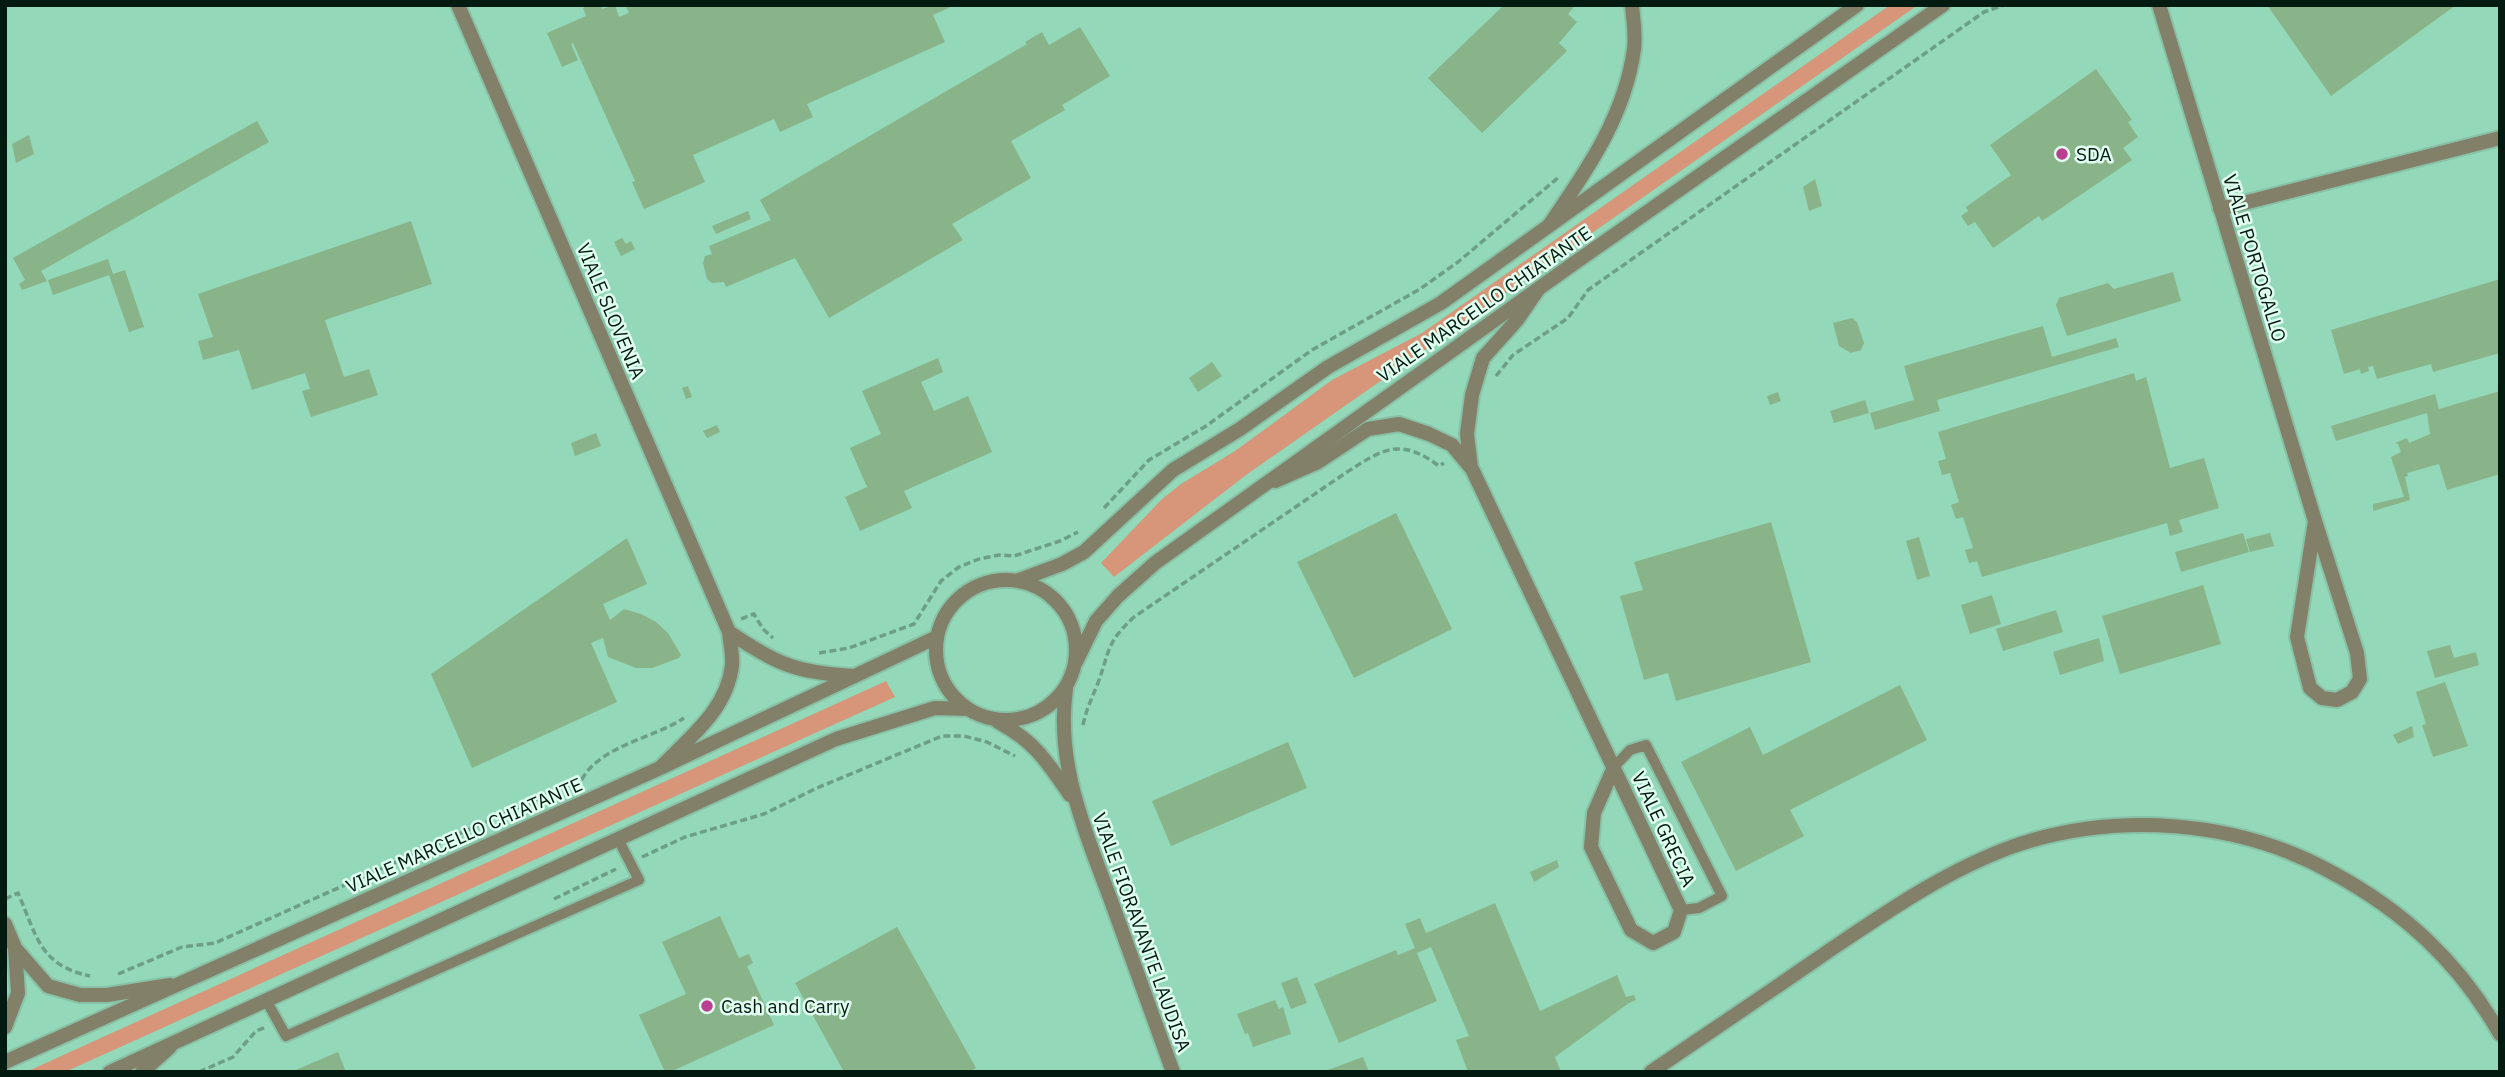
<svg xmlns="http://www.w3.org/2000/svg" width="2505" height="1077" font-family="'IBM Plex Sans',sans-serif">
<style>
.built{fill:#93d9b9}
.green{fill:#d79579}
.building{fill:#89b388}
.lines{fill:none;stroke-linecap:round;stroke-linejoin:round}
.service-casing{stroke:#89c1a7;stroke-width:14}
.minor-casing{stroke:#89c1a7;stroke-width:18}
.tertiary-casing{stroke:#89c1a7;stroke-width:18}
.path{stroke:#6d9e87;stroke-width:3.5;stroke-dasharray:7 3.5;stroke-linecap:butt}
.service{stroke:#828069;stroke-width:10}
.minor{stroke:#828069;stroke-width:14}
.tertiary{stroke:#828069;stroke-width:14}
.poi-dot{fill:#bb3f90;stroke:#e0fff0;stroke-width:2.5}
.labels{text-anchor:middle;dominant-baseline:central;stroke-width:5;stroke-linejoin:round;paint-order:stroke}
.poi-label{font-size:19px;fill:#021a10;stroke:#e0fff0;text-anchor:start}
.street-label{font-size:19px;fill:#021a10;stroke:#e0fff0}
</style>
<rect width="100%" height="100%" fill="#a7e6c8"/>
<!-- built -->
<path class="built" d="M5,5H2500V1072H10L5,1056Z"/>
<!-- green -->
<path class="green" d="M1890,5H1918L1246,475L1114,577L1101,563L1162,499L1181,484L1235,451L1332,380L1422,333Z
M886,681L895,697L65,1072H26Z"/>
<!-- building -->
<path class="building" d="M589,5H601L602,9L615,5L619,17L629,13L625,5H955L933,15L945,42L807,104L813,117L780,132L774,119L693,155L705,182L644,209L632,182L635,181L573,43L571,44L578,60L562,67L547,33L586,16L583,8Z
M1504,5H1572L1574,7L1568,14L1577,22L1559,43L1567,51L1482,133L1428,78Z
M2267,5H2456L2331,96Z
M1080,27L1110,76L1062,105L1065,110L1011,141L1031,178L952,224L963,240L829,318L795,258L726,287L724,282L712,283L707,279L703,263L705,256L712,254L709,246L771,220L760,200L1027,44L1025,42L1042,32L1049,45Z
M2096,69L2132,120L2128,122L2138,137L2123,148L2132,160L2042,221L2039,216L1993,248L1975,222L1968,226L1961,216L1968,211L1966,207L2011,175L1990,145Z
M257,121L269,142L41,271L47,281L22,290L19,284L25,280L13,258Z
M29,135L34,154L16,163L12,144Z
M1815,179L1822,206L1809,211L1803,187Z
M748,211L751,219L716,234L712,226Z
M411,221L432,284L325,320L344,377L369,369L378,395L311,417L302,391L310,389L305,373L252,390L239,350L203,360L198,341L213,337L198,294Z
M622,238L626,244L631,241L635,249L621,256L614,242Z
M108,259L113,274L125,270L144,327L129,332L109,275L53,295L48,280Z
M2173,272L2181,301L2067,336L2056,305L2059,298L2108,283L2114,289Z
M2500,279V353L2433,372L2431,364L2377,379L2373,366L2368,367L2369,371L2361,374L2360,369L2344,374L2331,330Z
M1852,318L1857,322L1864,343L1861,350L1851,353L1839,346L1833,323Z
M2043,326L2052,357L2116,338L2119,347L1937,400L1940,411L1875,430L1870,413L1914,400L1904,366Z
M938,358L943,372L921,382L934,411L968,396L992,452L904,491L912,508L860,531L845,497L867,487L850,448L881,434L862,391Z
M1212,362L1222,376L1198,392L1189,378Z
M2134,373L2136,381L2146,377L2170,468L2204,458L2219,508L2179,520L2183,532L2170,536L2167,523L1982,577L1977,561L1969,563L1965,550L1973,548L1963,517L1956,519L1951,505L1959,502L1950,473L1942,475L1938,461L1946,459L1938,432Z
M688,386L692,397L686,399L682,388Z
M2500,391V474L2447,490L2439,464L2407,473L2408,476L2405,477L2410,500L2373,511V504L2404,497L2391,457L2401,452L2398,444L2395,443L2407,438L2409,443L2430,434L2427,413L2336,441L2331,426L2435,394L2439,409Z
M1778,392L1781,401L1770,405L1767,396Z
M1865,400L1869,413L1834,423L1830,411Z
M717,425L720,432L707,438L703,431Z
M596,433L601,446L575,456L571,443Z
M1396,513L1452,629L1354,678L1297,562Z
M1771,522L1811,662L1676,701L1668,673L1644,680L1620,596L1643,590L1634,562Z
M2243,533L2249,552L2181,572L2175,552Z
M2270,533L2274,546L2250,552L2246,539Z
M1919,537L1930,576L1917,580L1906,541Z
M627,538L647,584L603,604L610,620L624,609L641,614L656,622L668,633L681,655L679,658L652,668H636L608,657L603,638L591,643L617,702L472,768L431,674Z
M2203,585L2221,644L2120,674L2102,616Z
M1992,595L2001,624L1970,634L1961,605Z
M2056,610L2063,632L2003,651L1996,629Z
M2099,638L2104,661L2060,675L2053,652Z
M2450,645L2454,658L2476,652L2479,665L2435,678L2427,651Z
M2445,682L2468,746L2433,757L2422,725L2426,724L2416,692Z
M1900,685L1927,740L1790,810L1804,836L1736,871L1681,762L1750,727L1763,755Z
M2412,726L2414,737L2398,744L2393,735Z
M1288,742L1307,788L1171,846L1152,801Z
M1557,860L1559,867L1534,882L1530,872Z
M1495,903L1540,1011L1617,975L1626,997L1634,995L1636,1000L1629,1003L1555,1057L1561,1072H1468L1456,1040L1469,1036L1431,947L1417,953L1437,1001L1339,1043L1314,984L1396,950L1398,955L1415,948L1405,924L1420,918L1426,933Z
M720,916L739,958L749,954L753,963L747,966L774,1025L670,1072H665L639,1015L686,994L662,942Z
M897,927L976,1068L969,1072H844L795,983Z
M1297,977L1307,1003L1291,1009L1281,983Z
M1275,1000L1279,1009L1283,1007L1291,1034L1253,1047L1248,1033L1245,1034L1237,1014Z
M338,1052L346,1072H291Z
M1363,1057L1369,1072H1325V1071Z"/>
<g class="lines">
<defs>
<path id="service" d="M1614,767L1630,750L1646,745L1722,896L1699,908L1681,910
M266,1000L286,1036L639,880L618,839"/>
<path id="minor" d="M458,5L729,632
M2159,5L2315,521L2357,653L2360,679L2352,692L2337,700L2322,698L2310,688L2297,637L2315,521
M2220,209L2500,138
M1550,224C1587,170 1625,116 1634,49C1636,35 1633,19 1632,5
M1471,468L1467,434L1472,395L1483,358L1517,320L1537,291
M1275,481L1318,462L1368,429L1399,424L1429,434L1452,445L1472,469L1681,910L1674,932L1653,943L1631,930L1591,847L1594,813L1614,767
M661,767C690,737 727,710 732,665C733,655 730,643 729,632C776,664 797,673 854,676
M5,924L15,948L48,986L80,995H107L170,985
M5,1027L18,993L15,948
M142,1072L170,1047"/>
<path id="tertiary" d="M936 650a70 70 0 1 1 140 0a70 70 0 1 1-140 0Z
M1019,580L1062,564L1084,552L1173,470L1240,429L1328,367L1441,303L1857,5
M1076,662L1096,621L1118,596L1155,563L1573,264L1943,5
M1066,689C1055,765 1087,836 1113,906C1133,961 1153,1016 1173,1072
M997,721C1035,742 1046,760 1070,795
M5,1062L660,768L937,637
M110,1072L836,739L935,708L968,709
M1651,1072C1711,1031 1771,991 1830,950C1888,911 1947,870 2014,846C2116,811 2237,820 2331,872C2404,911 2459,962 2500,1034"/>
</defs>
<!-- service casing -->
<use href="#service" class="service-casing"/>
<!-- minor casing -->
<use href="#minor" class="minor-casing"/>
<!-- tertiary casing -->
<use href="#tertiary" class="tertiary-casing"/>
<!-- path -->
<path class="path" d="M1496,376L1513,355L1568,318L1588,290L1984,12L2004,5
M1104,508L1149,460L1206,426L1312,350L1420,289L1458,262L1560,176
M741,619L754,614L763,629L773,638
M819,653L849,648L914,624L941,581L959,567L979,559L999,555L1014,556L1060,541L1078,532
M1083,725C1086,710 1092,698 1098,683C1110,650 1106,643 1134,617L1347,472C1383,449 1400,437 1439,466L1444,463
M642,857L685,837L764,814L817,788L942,736H964L987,742L1015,756
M5,899L18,893C37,936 39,965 90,976
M554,899L616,869
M118,974L182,947L215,943L582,779C602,745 652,739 684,718
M199,1072L233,1057L256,1031L266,1027"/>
<!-- service -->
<use href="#service" class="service"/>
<!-- minor -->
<use href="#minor" class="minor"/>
<!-- tertiary -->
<use href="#tertiary" class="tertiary"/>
</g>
<!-- markers -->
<g class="poi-dot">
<circle cx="2062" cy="154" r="7"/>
<circle cx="707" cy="1006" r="7"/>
</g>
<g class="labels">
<!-- poi labels -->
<g class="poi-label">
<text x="2076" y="154">SDA</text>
<text x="721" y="1006">Cash and Carry</text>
</g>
<!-- street labels -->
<g class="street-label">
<text transform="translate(2255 258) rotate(73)">VIALE PORTOGALLO</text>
<text transform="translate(1484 304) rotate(-35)">VIALE MARCELLO CHIATANTE</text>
<text transform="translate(611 311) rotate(67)">VIALE SLOVENIA</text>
<text transform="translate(1664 829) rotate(65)">VIALE GRECIA</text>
<text transform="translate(464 835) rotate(-24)">VIALE MARCELLO CHIATANTE</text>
<text transform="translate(1142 932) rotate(70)">VIALE FIORAVANTE LAUDISA</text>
</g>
</g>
<!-- border -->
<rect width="2505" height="1077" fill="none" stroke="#021a10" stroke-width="14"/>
</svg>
